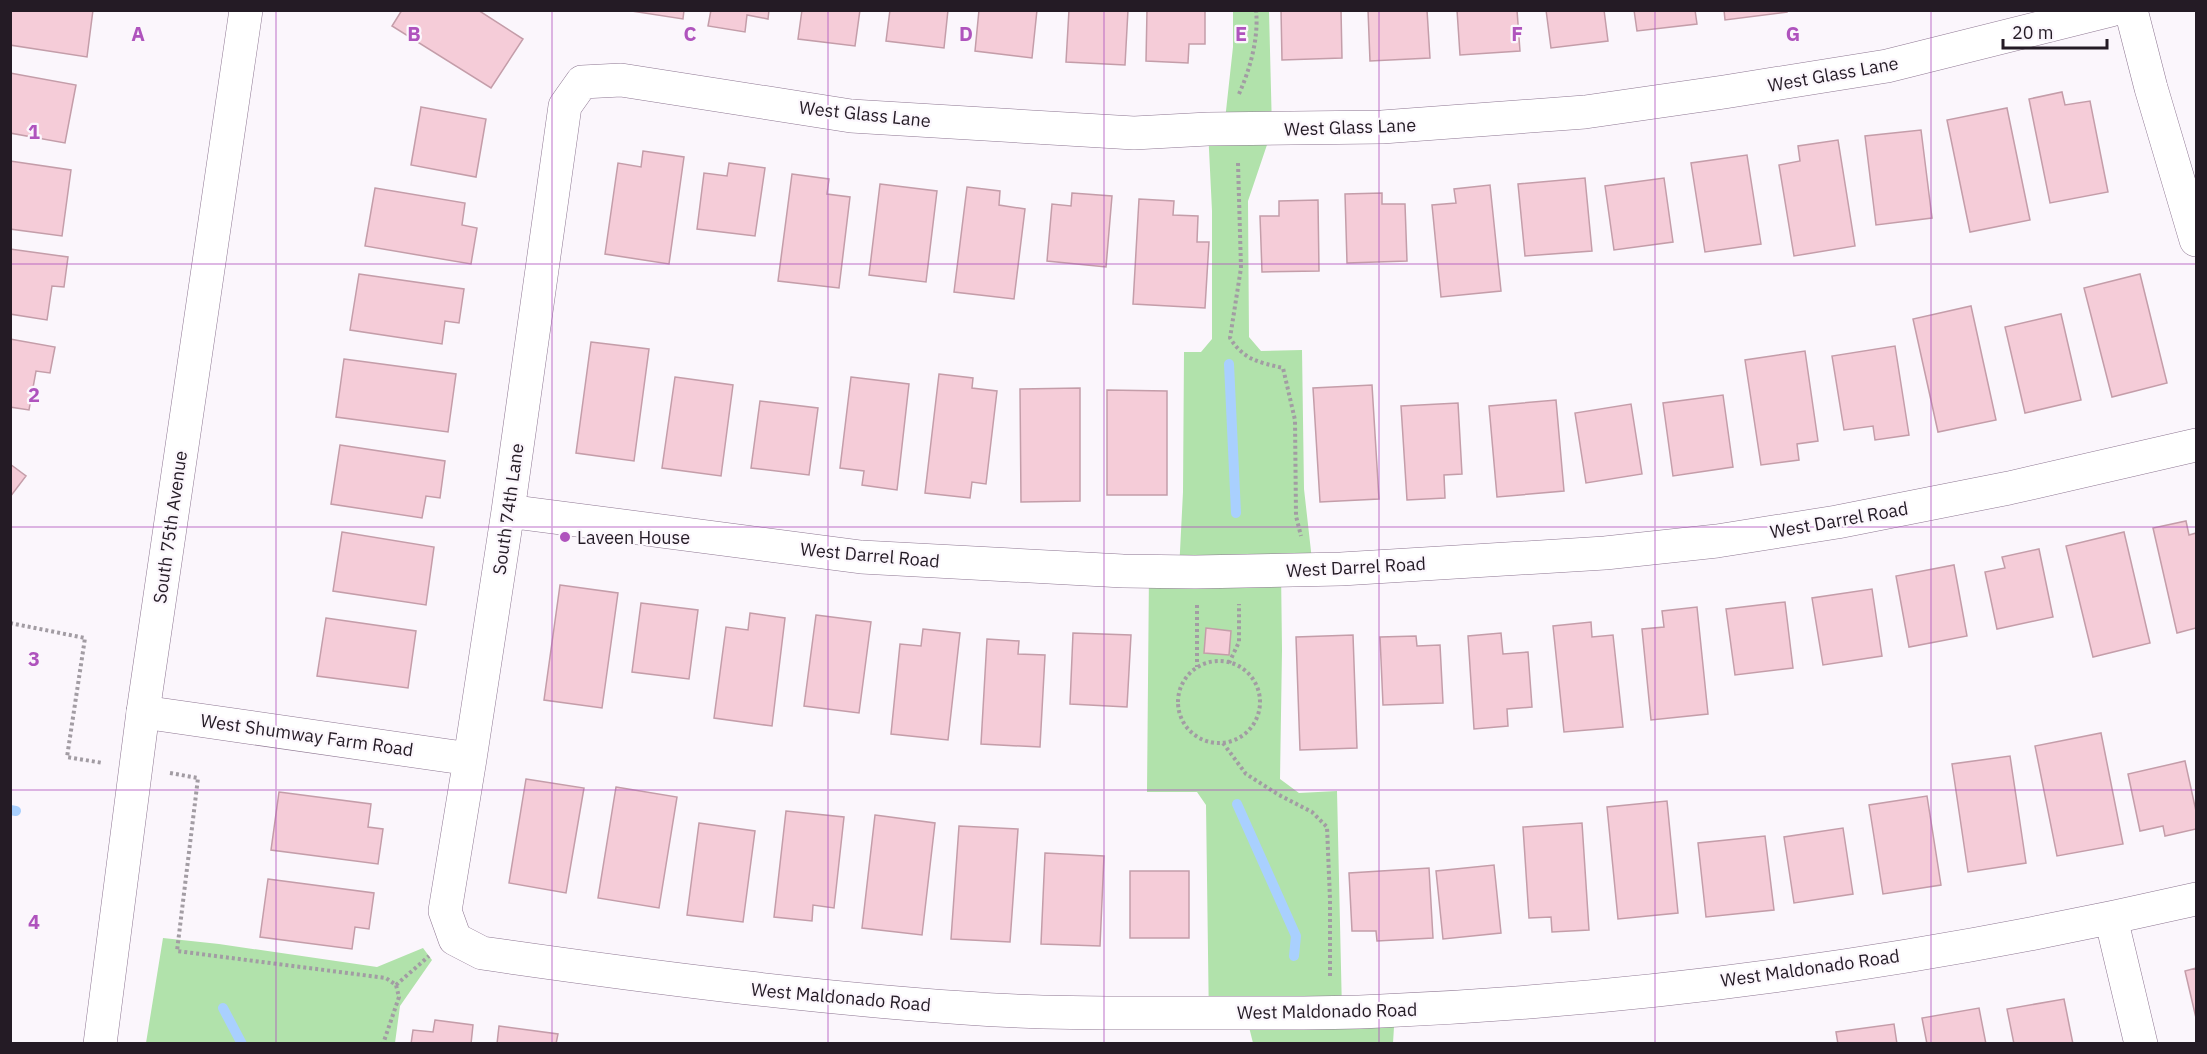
<svg xmlns="http://www.w3.org/2000/svg" width="2207" height="1054" font-family="'IBM Plex Sans',sans-serif">
<style>
.green{fill:#b1e2ab}
.lines{fill:none;stroke-linecap:round;stroke-linejoin:round}
.stream{stroke:#a9d0fe;stroke-width:10}
.building{fill:#f5ccd8;stroke:#c49da9;stroke-width:1.5}
.minor-casing{stroke:#8e7792;stroke-width:34}
.major-casing{stroke:#8e7792;stroke-width:34}
.path{stroke:#a29ca3;stroke-width:4;stroke-dasharray:3 3;stroke-linecap:butt}
.minor{stroke:#fff;stroke-width:33}
.major{stroke:#fff;stroke-width:33}
.grid{fill:none;stroke:#af53bd;stroke-width:1.5;stroke-opacity:0.55}
.poi-dot{fill:#af53bd;stroke:#fbf6fc;stroke-width:2}
.labels{text-anchor:middle;dominant-baseline:central;stroke-width:4.5;stroke-linejoin:round;paint-order:stroke}
.street-label{font-size:18px;fill:#241b25;stroke:#fbf6fc}
.poi-label{font-size:18px;fill:#241b25;stroke:#fbf6fc;text-anchor:start}
.grid-label{font-size:20px;text-anchor:middle;font-weight:bold;fill:#af53bd;stroke:#fbf6fc;stroke-width:4.5;stroke-linejoin:round;paint-order:stroke}
</style>
<rect width="100%" height="100%" fill="#fbf6fc"/>
<!-- green -->
<path class="green" d="M1233,11H1269L1272,130L1248,201L1249,337L1261,351L1302,350L1304,489L1313,569L1281,570L1282,650L1280,779L1299,793L1337,791L1342,1012L1395,1011L1393,1043H1253L1248,1023L1209,1025L1206,805L1197,792H1147L1149,571H1179L1183,492L1184,352H1201L1212,339V211L1208,129H1224L1233,47Z
M163,938L219,944L377,967L423,948L432,960L400,1006L395,1043H146Z"/>
<g class="lines">
<!-- stream -->
<path class="stream" d="M1229,364L1236,513
M1237,804L1296,936L1294,956
M10,810L16,811
M223,1008L242,1044"/>
</g>
<!-- building -->
<path class="building" d="M10,10H93L87,57L10,45Z
M402,10H478L523,39L491,88L392,26Z
M625,10H684L683,19Z
M711,10H769L768,19L747,15L745,32L708,26Z
M802,10H860L855,46L798,39Z
M890,10H948L944,48L886,41Z
M979,10H1037L1032,58L975,51Z
M1069,10H1128L1125,65L1066,62Z
M1147,10H1205V44H1189L1188,63L1146,61Z
M1281,10H1341L1342,58L1282,60Z
M1368,10H1427L1430,58L1370,61Z
M1457,10H1517L1520,51L1460,55Z
M1546,10H1604L1608,41L1551,48Z
M1634,10H1695L1697,24L1637,31Z
M1724,10H1787V12L1725,20Z
M10,73L76,85L65,143L10,133Z
M2062,92L2065,105L2090,101L2108,192L2050,203L2029,99Z
M421,107L486,119L476,177L411,165Z
M2007,108L2030,220L1970,232L1947,120Z
M1921,130L1932,218L1876,225L1865,136Z
M1838,140L1855,246L1794,256L1779,165L1800,161L1798,146Z
M643,151L684,157L669,264L605,254L618,163L641,167Z
M1747,155L1761,244L1705,252L1691,163Z
M10,161L71,170L62,236L10,229Z
M729,163L765,168L755,236L697,229L704,173L727,176Z
M792,174L829,179L827,194L850,197L839,288L778,281Z
M1585,178L1592,251L1525,256L1518,184Z
M1664,178L1673,242L1614,250L1605,186Z
M880,184L937,191L926,282L869,275Z
M1490,185L1501,291L1441,297L1432,205L1456,203L1454,189Z
M967,187L1000,191L999,205L1025,209L1014,299L954,292Z
M375,188L465,203L462,225L477,228L471,264L365,246Z
M1072,193L1112,196L1106,267L1047,261L1052,204L1071,206Z
M1382,193V204H1405L1407,261L1347,263L1345,194Z
M1139,199L1174,201L1173,215L1198,216L1197,242H1209L1205,308L1133,304Z
M1318,200L1319,271L1262,272L1260,216H1279V201Z
M10,249L68,257L64,287L52,286L47,320L10,314Z
M359,274L464,289L459,323L445,321L442,344L350,330Z
M2140,274L2167,383L2112,397L2084,288Z
M1971,306L1996,420L1938,432L1913,319Z
M2061,314L2081,400L2025,413L2005,327Z
M10,339L55,347L50,373L36,371L29,410L10,407Z
M591,342L649,349L634,461L576,453Z
M1895,346L1909,435L1875,440L1873,426L1844,430L1832,356Z
M1805,351L1818,441L1797,444L1799,460L1761,465L1745,360Z
M344,359L456,374L448,432L336,417Z
M939,374L973,378L972,388L997,391L986,484L972,482L970,498L925,493Z
M675,377L733,385L721,476L662,468Z
M851,377L909,384L897,490L862,485L864,471L840,468Z
M1372,385L1379,499L1320,502L1313,388Z
M1080,388V501L1021,502L1020,389Z
M1107,390L1167,391V495H1107Z
M1723,395L1733,467L1673,476L1663,403Z
M1556,400L1564,491L1497,497L1489,406Z
M760,401L818,408L809,475L751,468Z
M1458,403L1462,474L1444,475L1445,498L1407,500L1401,406Z
M1631,404L1642,474L1586,483L1575,413Z
M340,445L445,461L440,498L426,496L422,518L331,504Z
M10,464L26,476L10,497Z
M2186,521L2189,535L2196,533V628L2177,633L2153,528Z
M342,532L434,547L426,605L333,591Z
M2124,532L2150,643L2093,657L2066,546Z
M2039,549L2053,617L1997,629L1985,572L2005,568L2002,557Z
M1954,565L1967,636L1909,647L1896,576Z
M560,585L618,593L602,708L544,700Z
M1872,589L1882,656L1823,665L1812,598Z
M1785,602L1793,668L1735,675L1726,609Z
M641,603L698,610L689,679L632,672Z
M1697,607L1708,714L1651,720L1642,629L1664,627L1662,611Z
M750,613L785,618L772,726L714,718L726,627L748,630Z
M816,615L871,622L859,713L804,706Z
M326,618L416,631L408,688L317,676Z
M1591,622L1592,637L1613,635L1623,727L1564,732L1553,626Z
M1206,628L1231,631L1229,655L1204,653Z
M923,629L960,633L948,740L891,734L900,644L921,646Z
M1073,633L1131,635L1127,707L1070,704Z
M1501,633L1503,654L1528,652L1532,707L1507,709L1508,726L1474,729L1468,636Z
M1353,635L1357,748L1300,750L1296,637Z
M1416,636L1417,646L1440,645L1443,703L1383,705L1380,637Z
M987,639L1019,641L1018,654L1045,655L1040,747L981,744Z
M2101,733L2123,844L2057,856L2035,746Z
M2010,756L2026,863L1968,872L1952,764Z
M2185,761L2196,811V829L2165,836L2163,826L2140,831L2128,774Z
M526,779L584,788L566,893L509,883Z
M616,787L677,797L659,908L598,898Z
M279,792L371,804L368,827L383,829L378,864L271,850Z
M1927,796L1941,885L1883,894L1869,805Z
M1667,801L1678,913L1618,919L1607,807Z
M786,811L844,817L834,908L813,905L812,921L774,917Z
M875,815L935,823L922,935L862,928Z
M699,823L755,831L743,922L687,915Z
M1582,823L1589,930L1552,932L1551,917L1529,918L1523,827Z
M959,826L1018,829L1010,942L951,939Z
M1843,828L1853,894L1794,903L1784,837Z
M1765,836L1774,910L1706,917L1698,843Z
M1045,853L1104,856L1100,946L1041,944Z
M1494,865L1501,933L1443,939L1436,871Z
M1429,868L1433,938L1377,941L1376,931H1352L1349,873Z
M1130,871H1189V938H1130Z
M268,879L374,893L369,929L355,927L352,949L260,937Z
M2196,968V1018L2185,971Z
M2064,999L2073,1044H2014L2007,1009Z
M1979,1008L1986,1044H1927L1922,1018Z
M435,1020L473,1025L471,1044H411L413,1030L433,1032Z
M1894,1024L1897,1044H1838L1836,1032Z
M499,1026L558,1034L556,1044H497Z"/>
<g class="lines">
<defs>
<path id="minor" d="M2111,10L1887,66L1724,92L1585,112L1382,127L1208,129L1134,133L851,116L621,80L582,82L565,106L508,511L470,759L445,911L455,939L482,953C642,976 803,997 965,1008C1046,1014 1127,1013 1208,1013C1265,1013 1323,1014 1381,1011C1654,999 1930,960 2196,899
M2131,10L2151,88L2196,240
M508,511L861,557L1123,571L1195,572L1341,569L1605,553L1717,541L1837,522L2009,488L2196,445
M143,712L470,759
M2111,918L2141,1044"/>
<path id="major" d="M100,1044L143,712L246,10"/>
</defs>
<!-- minor casing -->
<use href="#minor" class="minor-casing"/>
<!-- major casing -->
<use href="#major" class="major-casing"/>
<!-- path -->
<path class="path" d="M1239,94C1250,69 1259,38 1256,10
M1238,163L1241,268L1230,338C1244,360 1258,362 1283,368L1295,420L1296,516L1301,536
M1197,605V667
M10,623L85,638L67,757L103,763
M1178 702a41 41 0 1 1 82 0a41 41 0 1 1-82 0Z
M1229,663L1239,642V604
M1223,743L1246,774L1279,795L1312,812L1327,827L1330,899V979
M170,773L198,778L177,951L386,978L396,985L399,997L383,1044
M396,985L429,956"/>
<!-- minor -->
<use href="#minor" class="minor"/>
<!-- major -->
<use href="#major" class="major"/>
</g>
<!-- grid -->
<path class="grid" d="M276,10V1044M552,10V1044M828,10V1044M1104,10V1044M1379,10V1044M1655,10V1044M1931,10V1044M10,264H2196M10,527H2196M10,790H2196"/>
<!-- markers -->
<circle class="poi-dot" cx="565" cy="537" r="6"/>
<g class="labels">
<!-- street labels -->
<g class="street-label">
<text transform="translate(1833 74) rotate(-10)">West Glass Lane</text>
<text transform="translate(865 114) rotate(6)">West Glass Lane</text>
<text transform="translate(1350 127) rotate(-2)">West Glass Lane</text>
<text transform="translate(508 509) rotate(-82)">South 74th Lane</text>
<text transform="translate(1839 520) rotate(-10)">West Darrel Road</text>
<text transform="translate(170 527) rotate(-82)">South 75th Avenue</text>
<text transform="translate(870 555) rotate(5)">West Darrel Road</text>
<text transform="translate(1356 567) rotate(-3)">West Darrel Road</text>
<text transform="translate(307 735) rotate(8)">West Shumway Farm Road</text>
<text transform="translate(1810 968) rotate(-8)">West Maldonado Road</text>
<text transform="translate(841 997) rotate(5)">West Maldonado Road</text>
<text transform="translate(1327 1011) rotate(-1)">West Maldonado Road</text>
</g>
<!-- poi labels -->
<g class="poi-label">
<text x="577" y="537">Laveen House</text>
</g>
</g>
<g class="grid-label">
<text x="138" y="41">A</text>
<text x="414" y="41">B</text>
<text x="690" y="41">C</text>
<text x="966" y="41">D</text>
<text x="1241" y="41">E</text>
<text x="1517" y="41">F</text>
<text x="1793" y="41">G</text>
<text x="34" y="139">1</text>
<text x="34" y="402">2</text>
<text x="34" y="666">3</text>
<text x="34" y="929">4</text>
</g>
<!-- border -->
<rect width="2207" height="1054" fill="none" stroke="#241b25" stroke-width="24"/>
<!-- scale -->
<path d="M2003 39v9h104v-9" fill="none" stroke="#241b25" stroke-width="3"/>
<text x="2012" y="39" font-size="18" fill="#241b25" stroke="#fbf6fc" stroke-width="4.5" paint-order="stroke">20 m</text>
</svg>
